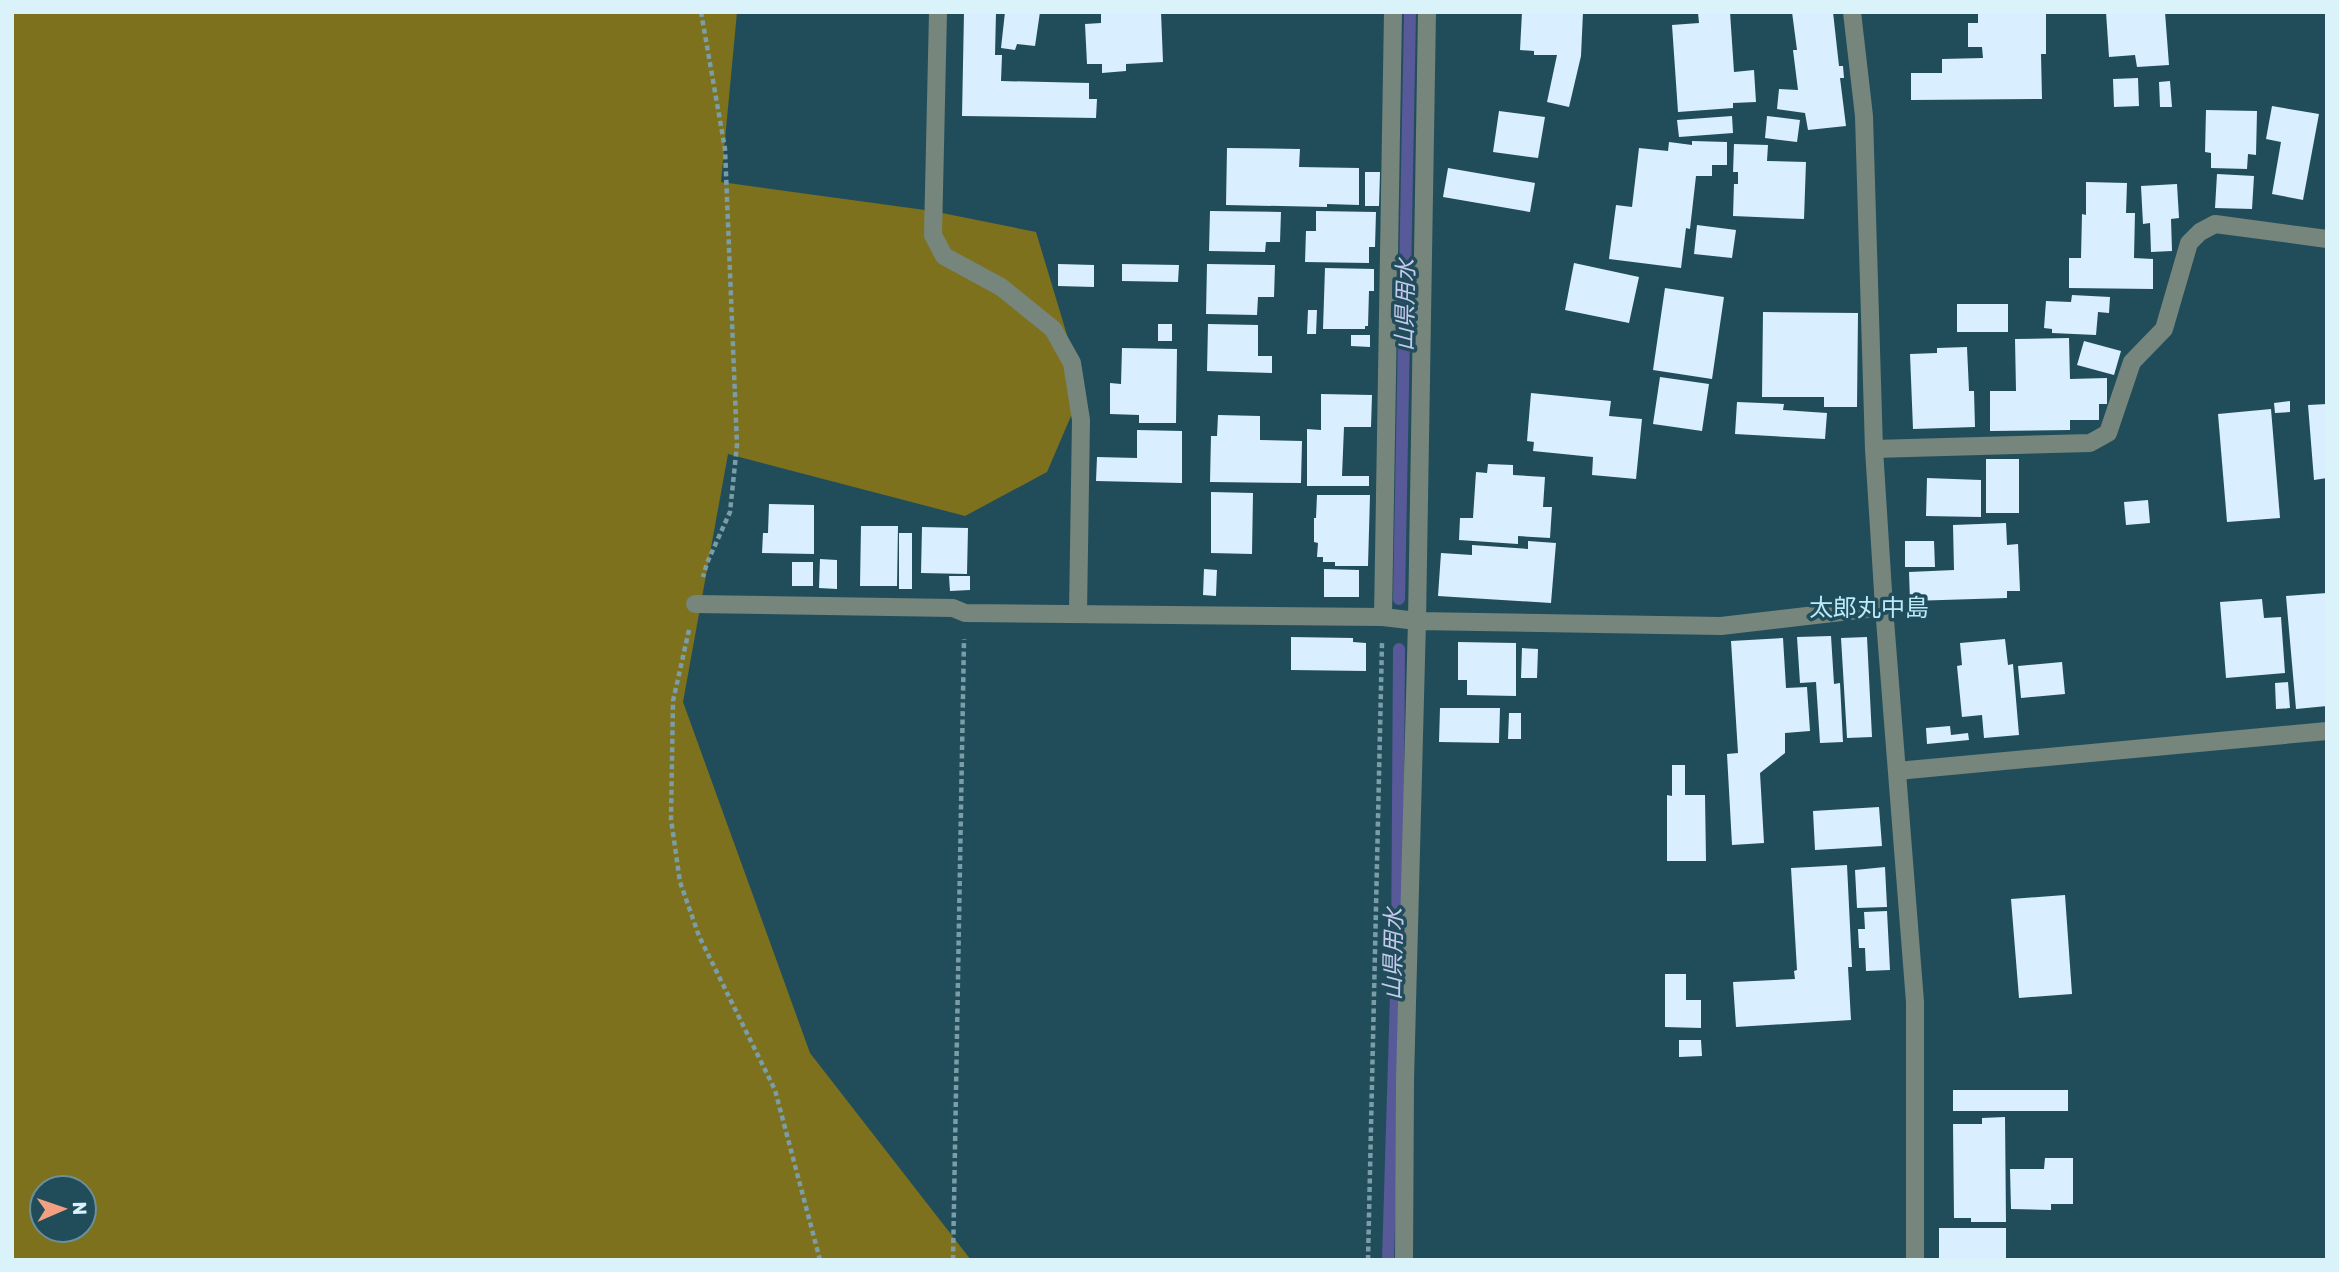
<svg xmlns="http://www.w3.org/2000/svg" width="2339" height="1272" font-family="Rubik,'Noto Sans JP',sans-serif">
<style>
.forest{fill:#7d711d;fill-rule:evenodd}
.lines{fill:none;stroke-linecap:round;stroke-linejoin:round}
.stream{stroke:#575999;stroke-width:12}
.building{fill:#d9eeff}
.path{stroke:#7b9da8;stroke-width:4.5;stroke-dasharray:5 3.5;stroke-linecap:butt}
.minor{stroke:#76867d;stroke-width:18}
.labels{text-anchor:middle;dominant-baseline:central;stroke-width:7;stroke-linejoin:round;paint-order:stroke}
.water-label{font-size:23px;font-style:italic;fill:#c6caef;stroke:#214d5b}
.quarter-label{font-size:24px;fill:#bbeafa;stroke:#214d5b}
</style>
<rect width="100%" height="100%" fill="#214d5b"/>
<!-- forest -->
<path class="forest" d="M12,12H737L721,182L932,211L1036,232L1083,388L1047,472L965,516L728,454L683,702L810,1053L971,1260H12ZM42,1188H84V1230H42Z"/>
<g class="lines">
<!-- stream -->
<path class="stream" d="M1399,599L1410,12
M1388,1260L1397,961L1399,649"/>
</g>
<!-- building -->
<path class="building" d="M964,12H996L995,55H1002L1001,81L1089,83V99H1097L1096,118L962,116Z
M1005,12H1040L1035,46L1017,44L1015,50L1001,48Z
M1101,12H1161L1163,62L1126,64V71L1102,73V64H1087L1085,24L1101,23Z
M1522,12H1583L1581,56L1569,107L1547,102L1557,55H1534V51L1520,50Z
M1730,12L1734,72L1754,70L1756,102L1733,103V108L1678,112L1672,25L1699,23L1698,13Z
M1792,12H1833L1839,66H1843L1844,78H1840L1846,126L1808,130L1805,113L1777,109L1779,89L1798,90L1793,50H1797Z
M1978,12H2033V14H2046V54H2041L2042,99L1911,100V73H1942V59L1983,58L1982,47H1968V23H1978Z
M2106,12H2165L2169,65L2137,67L2135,55L2109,57Z
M2138,78L2139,106L2114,107L2113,79Z
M2170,81L2172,107H2160L2159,82Z
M2272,106L2319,114L2303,200L2272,194L2281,142L2266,139Z
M2206,110L2257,111L2256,155L2248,154L2247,169L2211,168V153L2205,152Z
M1499,111L1545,117L1538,158L1493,152Z
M1732,116L1733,133L1679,137L1677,120Z
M1767,116L1800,120L1797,142L1765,138Z
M1692,141L1727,142V165H1712V176H1696L1690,229L1686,228L1681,268L1609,259L1616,205L1632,207L1639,148L1668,151L1669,142L1692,145Z
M1734,144L1768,145L1767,161L1806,162L1804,219L1733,216L1734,184H1738V172H1733Z
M1227,148L1300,149L1299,167L1359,168V205L1327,204V207L1226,205Z
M1448,168L1535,183L1530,212L1443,197Z
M1365,172H1380L1379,206H1365Z
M2217,174L2254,176L2252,209L2215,208Z
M2086,182L2127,183L2126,213H2135L2134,258L2153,259V289L2069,288V258H2081L2082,214L2086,215Z
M2177,184L2179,218L2171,219L2172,251L2151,252L2150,223L2143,224L2141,186Z
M1210,211L1281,212L1280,242H1266L1265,252L1209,251Z
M1316,211L1376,212L1375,247H1369V263L1305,262L1306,231H1316Z
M1697,225L1736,230L1732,258L1694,254Z
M1574,263L1639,277L1629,323L1565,310Z
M1058,264L1094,265V287L1058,286Z
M1122,264L1179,265L1178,282L1122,281Z
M1207,264L1275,265L1274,297H1258L1257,315L1206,314Z
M1325,268L1374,269V291H1369L1368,326H1365V329H1323Z
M1665,288L1724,297L1712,379L1653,370Z
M2072,295L2110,297L2109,313L2098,312L2096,335L2052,333V329L2044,328L2046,301L2071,302Z
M1957,304H2008V332H1957Z
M1308,310H1317L1316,334H1307Z
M1763,312L1858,313L1857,407H1824V397H1762Z
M1158,324H1172V341H1158Z
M1208,324L1258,325V356H1272V373L1207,371Z
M1351,335H1370V347L1351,346Z
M2069,338L2070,379L2107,378V404H2099V420H2070V430L1990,431V391H2016L2015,339Z
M2084,341L2121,351L2114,375L2077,365Z
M1967,347L1969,391H1974L1975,427L1913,429L1910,354L1937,353V348Z
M1122,348L1177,349L1176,423H1139V415L1110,414V383L1121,384Z
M1660,377L1709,384L1702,431L1653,424Z
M1531,393L1611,401L1609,416L1642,419L1636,479L1592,475L1593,457L1533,451L1534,442L1527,441Z
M1321,394L1372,395L1371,427H1344L1342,476H1369V486H1307V429L1321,430Z
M2290,401V412L2275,413L2274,403Z
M1737,402L1784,404L1783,410L1827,413L1825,439L1735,434Z
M2327,404V478L2314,480L2308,405Z
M2271,409L2280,518L2227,522L2218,414Z
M1218,415L1260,416V440L1302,441L1301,483L1210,482L1211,436H1217Z
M1137,430L1182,431V483L1096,481L1097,457L1137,458Z
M1986,459H2019V513H1986Z
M1488,464L1513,465V475L1545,477L1543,507H1552L1550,538L1518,536V544L1459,540L1460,518H1473L1476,472L1487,473Z
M1927,478L1981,480V517L1926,516Z
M1211,492L1253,493L1252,554L1211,553Z
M1317,495H1370L1368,566H1335V562H1323V557H1317L1318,543L1314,542V518H1316Z
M2148,500L2150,523L2126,525L2124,502Z
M769,504L814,505V554L762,553L763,533H768Z
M2006,523L2007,545L2018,544L2020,591H2007V598L1910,601L1909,572L1954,570L1953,525Z
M861,526H898L897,586H860Z
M922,527L968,528L967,574L921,573Z
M899,533H912V589H899Z
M1528,541L1556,543L1551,603L1438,596L1441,553L1472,555V545L1528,549Z
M1905,541H1934L1935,567H1905Z
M820,559L837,560V589L819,588Z
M792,562H813V586H792Z
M1204,569L1217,570L1216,596L1203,595Z
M1324,569L1359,570V597H1324Z
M949,576H970V590L950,591Z
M2327,593V706L2296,709L2286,596Z
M2262,599L2264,618L2281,617L2285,673L2226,678L2220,602Z
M1831,636L1834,684L1840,683L1843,742L1820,743L1816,682L1800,683L1797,637Z
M1291,637L1353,638V642L1366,643V671L1291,670Z
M1867,637L1872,737L1847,738L1841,638Z
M1783,638L1786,688L1807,687L1810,731L1785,733V753L1760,773L1764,843L1732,845L1727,754L1738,753L1731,641Z
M2005,639L2008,665L2013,664L2019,735L1984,738L1982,715L1962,717L1957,666L1962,665L1960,643Z
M1458,642L1516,643V696L1467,695V680H1458Z
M1522,648L1538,649L1537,678H1521Z
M2062,662L2065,694L2021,698L2018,666Z
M2288,682L2290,708L2276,709L2275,683Z
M1440,708H1500L1499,743L1439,742Z
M1509,713H1521V739H1508Z
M1950,726L1951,735L1968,733L1969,740L1927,744L1926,728Z
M1672,765H1685V795H1705L1706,861H1667V795L1672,796Z
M1879,807L1882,846L1815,850L1813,811Z
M1847,865L1852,967H1848L1851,1020L1736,1027L1733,982L1795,979L1794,971L1797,970L1791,868Z
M1885,867L1887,907L1857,908L1855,870Z
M2065,895L2072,994L2019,998L2011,899Z
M1887,911L1890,970L1866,971L1865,948H1859L1858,929H1865L1864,912Z
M1665,974H1686V1000H1701V1028L1665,1027Z
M1679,1040H1701L1702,1056L1679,1057Z
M1953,1090H2068V1111H1953Z
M2005,1117L2006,1222H1971V1218H1954L1953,1124H1982V1118Z
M2045,1158H2073V1204H2051V1210L2011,1209L2010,1169H2044Z
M1939,1228H2006V1260H1939Z"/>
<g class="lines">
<!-- path -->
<path class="path" d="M701,12L725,149L737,445L730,512L707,563L703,577
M689,630L673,701L671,819L680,882L699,936L775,1090L820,1260
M953,1260L964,639
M1368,1260L1382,643"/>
<!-- minor -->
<path class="minor" d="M938,12L933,235L944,256L1001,287L1053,329L1072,363L1081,420L1078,613
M1852,12L1864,116L1874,449L1884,607L1915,1002V1260
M1874,449L2090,443L2108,433L2132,362L2164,329L2189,243L2200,232L2215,224L2327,239
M695,604L953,608L965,613L1383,617L1417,621L1721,626L1884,607
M1383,617L1393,12
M1897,771L2327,731
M1404,1260L1405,1080L1417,621L1427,12"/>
</g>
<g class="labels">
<!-- water labels -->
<g class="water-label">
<text transform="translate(1405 305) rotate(-89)">山県用水</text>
<text transform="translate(1393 954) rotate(-89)">山県用水</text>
</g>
<!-- quarter labels -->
<g class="quarter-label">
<text x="1869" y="608">太郎丸中島</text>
</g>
</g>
<!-- border -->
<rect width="2339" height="1272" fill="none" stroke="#daf2fa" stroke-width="28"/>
<!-- north arrow -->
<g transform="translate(63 1209) rotate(88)"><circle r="33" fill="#214d5b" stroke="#6b8f9b" stroke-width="2"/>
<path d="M0-5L12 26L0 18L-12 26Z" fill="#f3a082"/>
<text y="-10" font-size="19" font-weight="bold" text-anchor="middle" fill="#daf2fa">N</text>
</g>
</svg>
